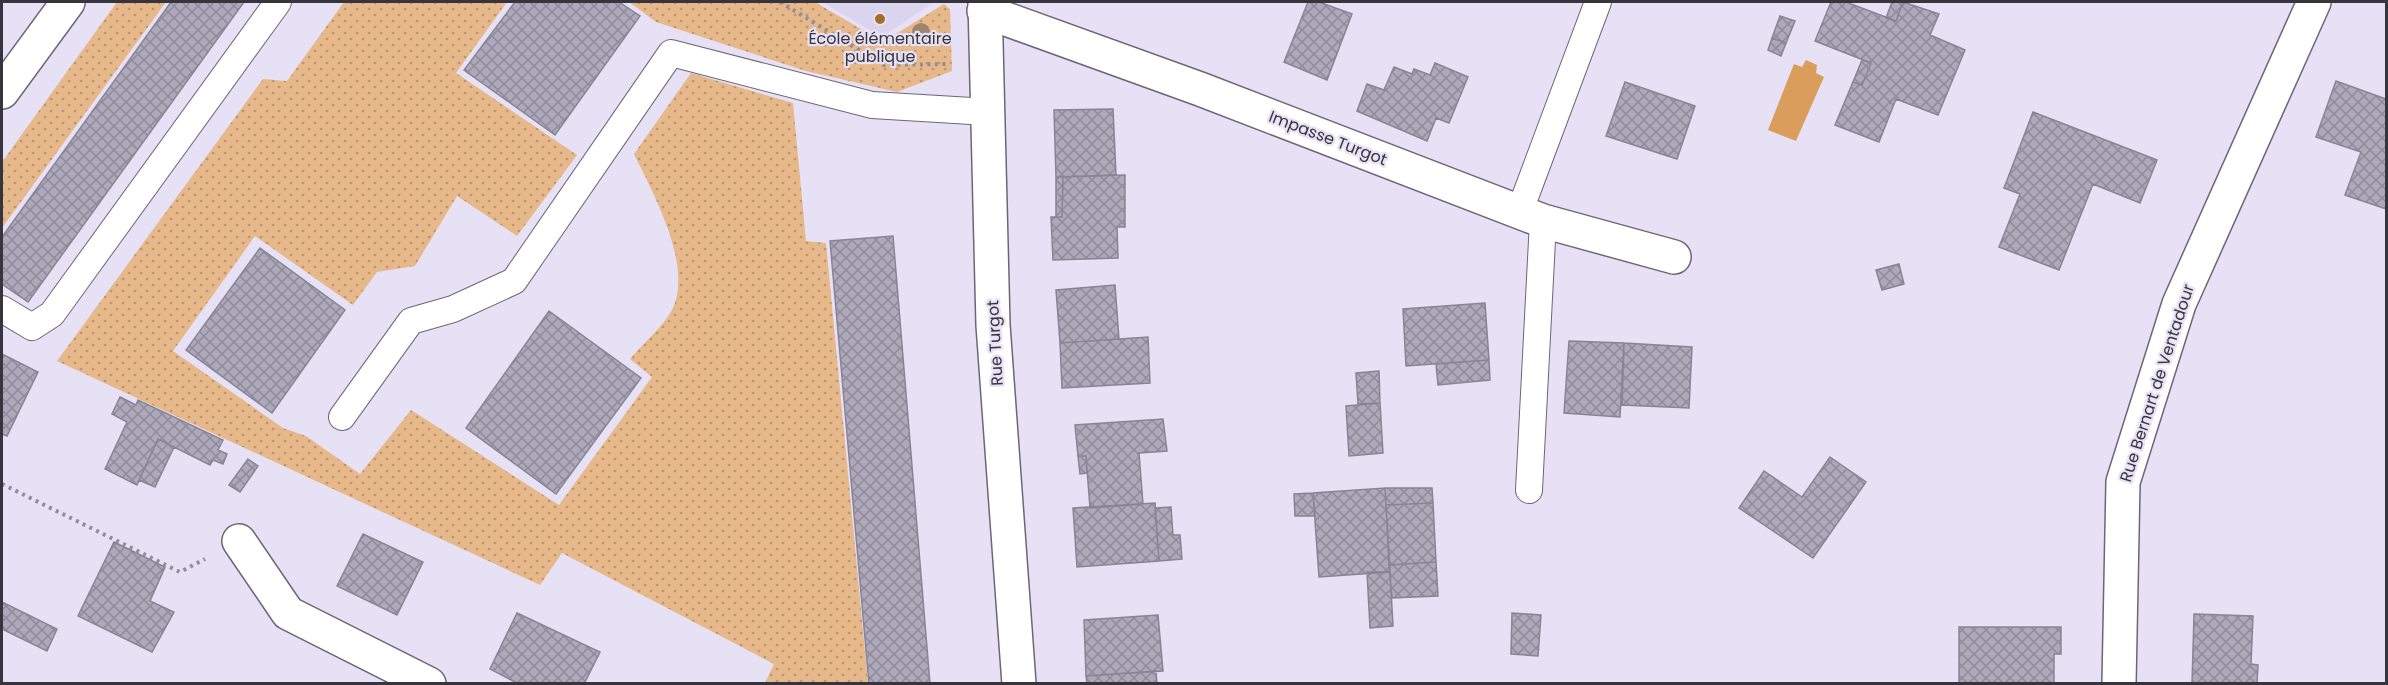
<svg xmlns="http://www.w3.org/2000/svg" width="2388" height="685" font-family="Poppins,sans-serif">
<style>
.built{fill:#dad4ee}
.grass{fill:url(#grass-dots)}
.water{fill:#da9d5c}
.building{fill:url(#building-cross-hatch);stroke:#888496;stroke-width:1.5}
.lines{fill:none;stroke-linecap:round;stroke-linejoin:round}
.lane-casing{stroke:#6b6778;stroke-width:28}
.street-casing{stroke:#6b6778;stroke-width:36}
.secondary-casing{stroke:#6b6778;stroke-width:36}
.path{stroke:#918e9c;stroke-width:4;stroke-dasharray:3 4.5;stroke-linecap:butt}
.lane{stroke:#fff;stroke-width:26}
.street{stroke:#fff;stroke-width:33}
.secondary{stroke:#fff;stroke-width:33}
.tree{fill:#9c846e}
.poi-dot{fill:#a46c29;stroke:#e6e1f5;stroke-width:2}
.labels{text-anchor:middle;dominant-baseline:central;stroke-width:4.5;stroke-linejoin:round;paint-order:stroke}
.poi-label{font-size:16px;fill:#36343c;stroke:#e6e1f5}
.street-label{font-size:16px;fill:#36343c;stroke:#e6e1f5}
</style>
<defs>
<pattern id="grass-dots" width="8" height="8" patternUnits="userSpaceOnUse" patternTransform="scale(1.5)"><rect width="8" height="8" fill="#e7b889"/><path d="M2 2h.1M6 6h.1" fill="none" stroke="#bc9671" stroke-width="1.8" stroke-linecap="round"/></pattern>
<pattern id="building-cross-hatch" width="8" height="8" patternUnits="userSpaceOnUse" patternTransform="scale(1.5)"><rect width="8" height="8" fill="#ada9bb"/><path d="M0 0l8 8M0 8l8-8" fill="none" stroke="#8e8a99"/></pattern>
</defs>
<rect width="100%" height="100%" fill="#e6e1f5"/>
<!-- built -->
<path class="built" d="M822,2H934L882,37Z"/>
<!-- grass -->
<path class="grass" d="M117,2H166L2,228V162Z
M344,2H507L456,73L577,155L517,236L457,196L415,266L377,272L353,305L255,236L173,351L283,428L306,436L360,474L411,410L559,505L652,377L630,359C642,345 664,325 672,310C694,266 653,193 634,154L691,73L793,103L806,241L826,243L868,683H765L774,664L562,553L540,585L57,361L263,79L287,81Z
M629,2H815L883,42L944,4L950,9L952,71L897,92L806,71L656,22Z"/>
<!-- water -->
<path class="water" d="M1806,60L1817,65L1816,73L1824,77L1796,141L1768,130L1794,64L1802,67Z"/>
<!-- building -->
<path class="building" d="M171,2H244L28,302L2,284V237Z
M515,2H619L640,16L555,135L464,70Z
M1308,2H1319L1352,14L1327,80L1284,62Z
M1831,2H1846L1896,21L1903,2L1939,14L1930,35L1965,50L1938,115L1896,99L1879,142L1835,125L1853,82L1862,85L1871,63L1815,41Z
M1892,2H1903L1896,21L1886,18Z
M1780,16L1795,21L1786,43L1772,38Z
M1772,38L1786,43L1781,56L1768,50Z
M1862,60L1871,63L1862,85L1853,82Z
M1435,63L1468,77L1449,123L1436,118L1427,141L1357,111L1367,84L1384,90L1394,67L1412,74L1414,69L1430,75Z
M2336,81L2386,99V209L2345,195L2361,152L2316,137Z
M1625,82L1695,106L1677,159L1606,136Z
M1113,109L1116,175L1056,177L1054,110Z
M2033,112L2157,160L2140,203L2093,184L2059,270L1999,247L2020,194L2004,188Z
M1125,175V227H1117L1118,258L1053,260L1051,217H1062L1063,177Z
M1056,177H1063L1062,217H1056Z
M893,236L930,684H869L830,241Z
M260,248L345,310L272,413L186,350Z
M1899,264L1904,284L1882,290L1876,270Z
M1115,285L1119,339L1060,343L1056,290Z
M1485,303L1489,360L1406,366L1403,309Z
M549,311L641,378L556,494L466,428Z
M1148,337L1150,383L1062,388L1060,343Z
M1569,341L1624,343L1620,417L1564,413Z
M1624,343L1692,347L1689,408L1622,405Z
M2,354L38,372L7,436L2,434Z
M1489,360L1490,380L1438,385L1436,364Z
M1379,371L1380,403L1358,404L1356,373Z
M120,397L136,405L138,400L223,440L218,450L227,454L223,464L213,460L210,465L158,439L137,485L105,469L127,422L112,414Z
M1380,403L1383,453L1349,456L1346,406Z
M1163,419L1167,451L1139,453L1143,504L1090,508L1086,456H1078L1075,425Z
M158,439L174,447L155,487L139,480Z
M1078,456H1086L1087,473L1080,474Z
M1830,457L1866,482L1813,558L1739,508L1764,471L1802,497Z
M248,459L258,466L240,492L229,485Z
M1385,488H1432L1433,503L1386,505Z
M1385,488L1390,572L1319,577L1313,493Z
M1313,493L1315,516H1295L1294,494Z
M1155,503L1159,561L1077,567L1073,508Z
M1433,503L1436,562L1389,565L1386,505Z
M1171,507L1173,535H1180L1182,559L1159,561L1155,508Z
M363,534L423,562L397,615L337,586Z
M114,542L165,567L150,601L174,612L152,652L78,616Z
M1436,562L1438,596L1392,598L1389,565Z
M1367,572H1390L1393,626L1370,628Z
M2,602L57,629L47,651L2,629Z
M517,613L600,652L584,684H519L490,669Z
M1512,613L1541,615L1538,656L1511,654Z
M2194,614L2253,616L2251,664L2258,665L2257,684H2192Z
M1158,615L1163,671L1086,676L1084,620Z
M1959,627H2061V654H2054V684H1959Z
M1156,671L1157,684H1087L1086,676Z"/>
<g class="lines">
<defs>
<path id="lane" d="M1519,213L1598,2
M2,309L32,327L52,314L278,2
M342,417L411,321L453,309L514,281L671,53L872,105L988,112
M1529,490L1543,221"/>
<path id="street" d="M984,11L1200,89L1543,221L1674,257
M239,541L288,613L429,684
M2119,684L2123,482L2179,304L2314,2"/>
<path id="secondary" d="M985,2L993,325L1019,684
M2,92L68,2"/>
</defs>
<!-- lane casing -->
<use href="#lane" class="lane-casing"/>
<!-- street casing -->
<use href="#street" class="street-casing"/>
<!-- secondary casing -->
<use href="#secondary" class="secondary-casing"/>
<!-- path -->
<path class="path" d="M780,2L884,65L947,64
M2,484L180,572L205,559"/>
<!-- lane -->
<use href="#lane" class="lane"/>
<!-- street -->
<use href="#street" class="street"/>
<!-- secondary -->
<use href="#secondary" class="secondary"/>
</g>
<!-- trees -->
<circle class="tree" cx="921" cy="32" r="9"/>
<!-- markers -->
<circle class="poi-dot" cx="880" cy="19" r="6"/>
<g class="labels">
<!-- poi labels -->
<g class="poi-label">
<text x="880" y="38">École élémentaire<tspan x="880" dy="18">publique</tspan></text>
</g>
<!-- street labels -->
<g class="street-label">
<text transform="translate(1328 138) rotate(21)">Impasse Turgot</text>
<text transform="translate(995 343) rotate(-93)">Rue Turgot</text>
<text transform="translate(2157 383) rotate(-72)">Rue Bernart de Ventadour</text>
</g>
</g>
<!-- border -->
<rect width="2388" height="685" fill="none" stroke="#36343c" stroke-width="6"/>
</svg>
